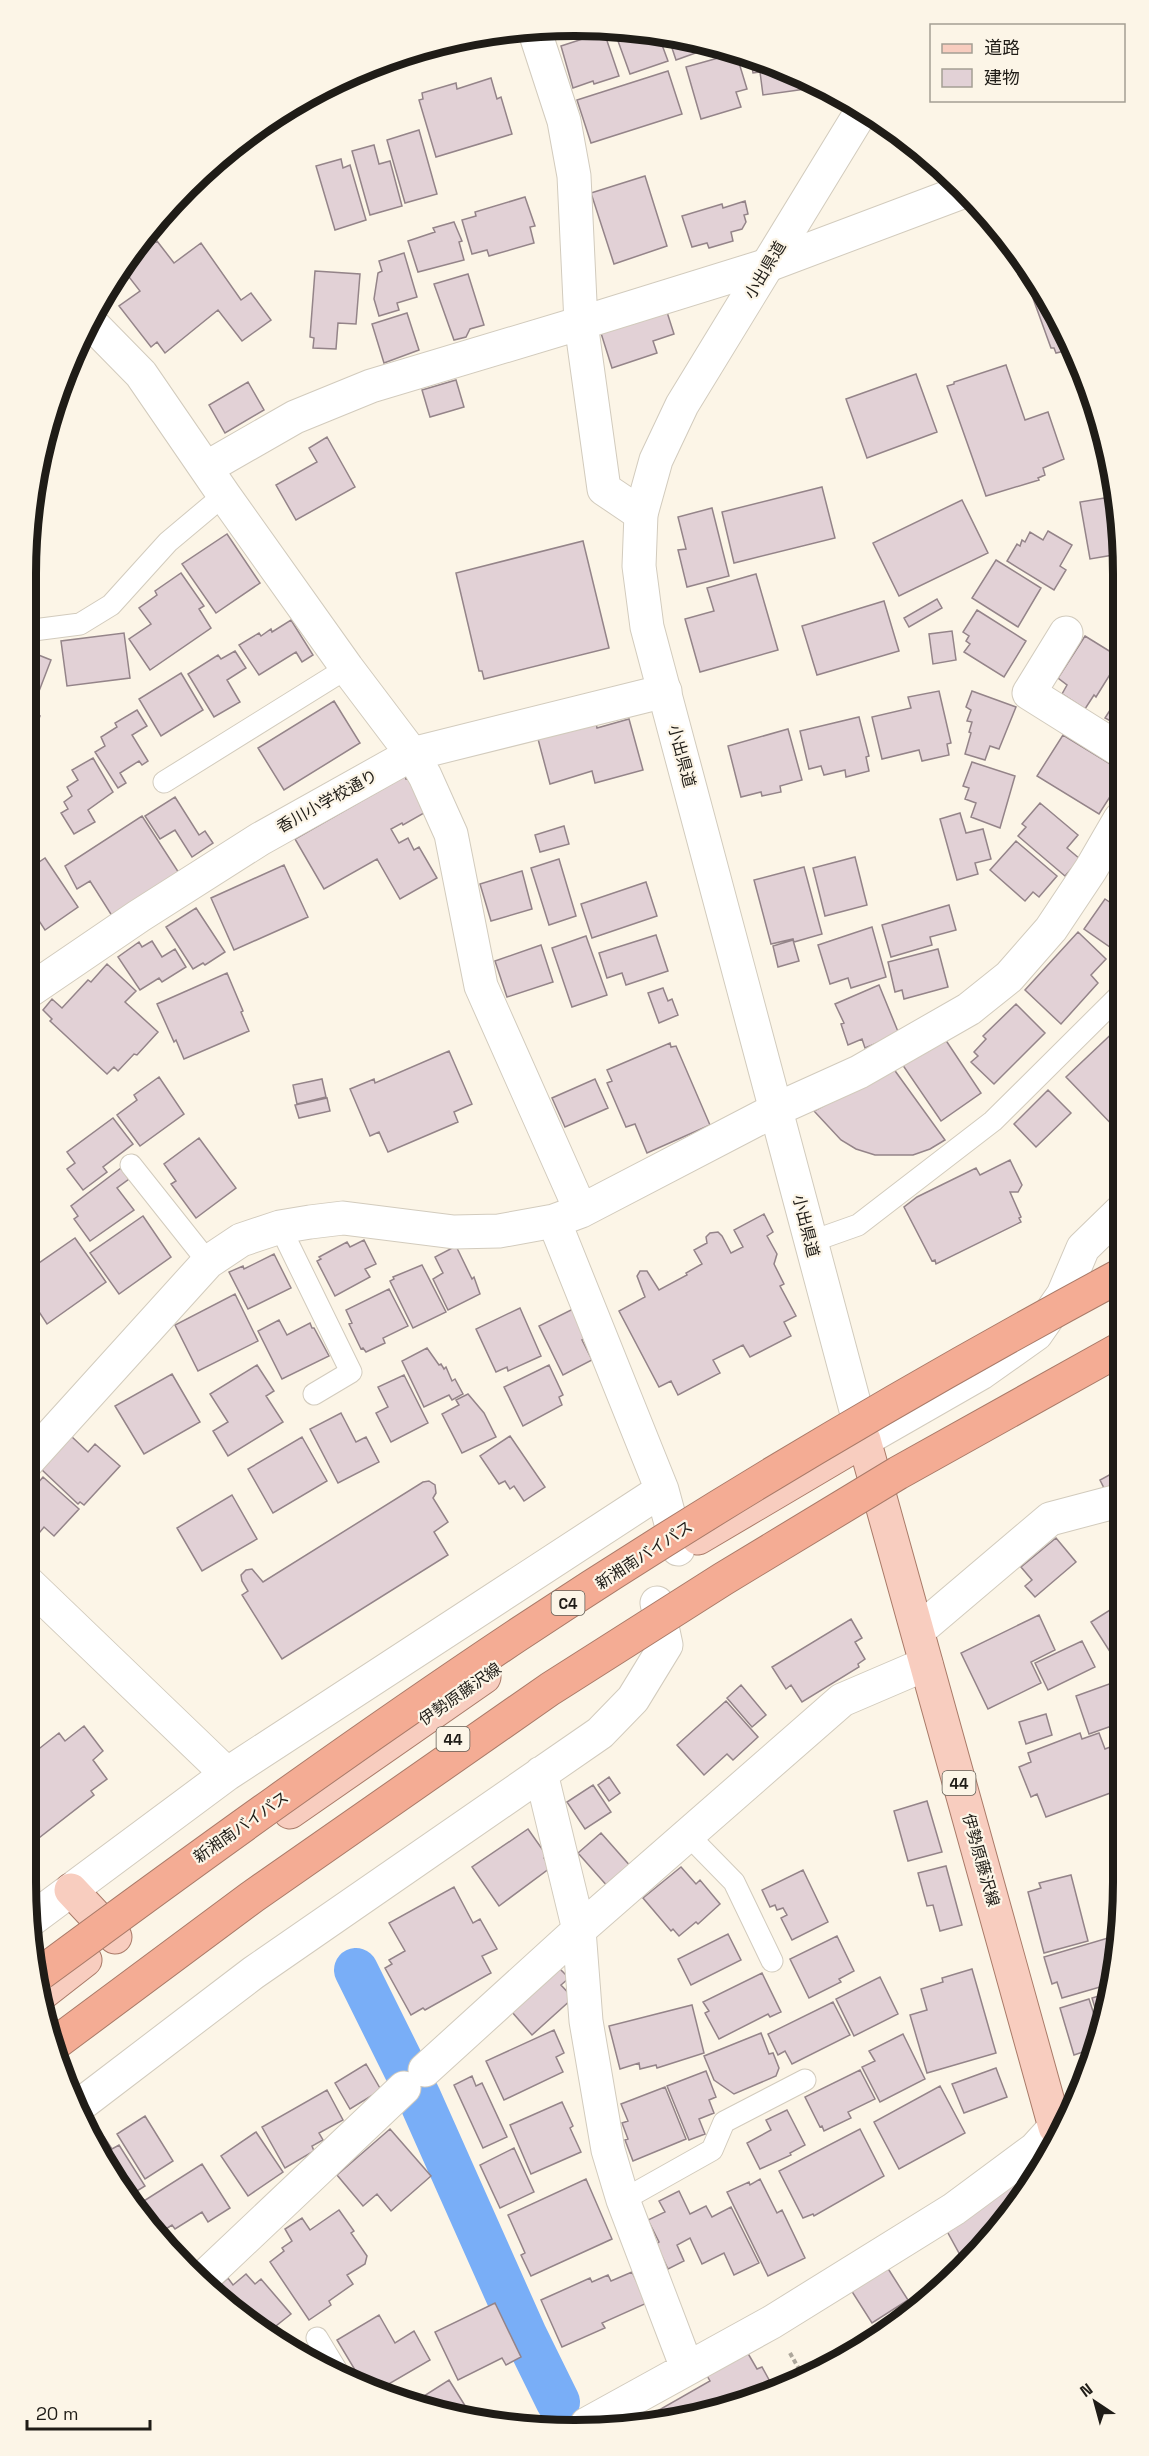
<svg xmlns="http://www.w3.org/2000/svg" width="1149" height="2456" font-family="'Space Grotesk','Noto Sans JP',sans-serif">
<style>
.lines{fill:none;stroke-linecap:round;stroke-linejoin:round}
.canal{stroke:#79aef7;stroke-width:44}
.building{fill:#e2d1d6;stroke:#948489;stroke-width:1.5}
.lane-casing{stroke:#d2cbbd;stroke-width:23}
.street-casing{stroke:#d2cbbd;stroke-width:35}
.secondary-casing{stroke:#d2cbbd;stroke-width:35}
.primary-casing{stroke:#a97a68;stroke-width:35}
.path{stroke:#ada79c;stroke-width:4;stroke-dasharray:4.5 3;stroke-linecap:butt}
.lane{stroke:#fff;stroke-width:21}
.street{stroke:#fff;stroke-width:33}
.secondary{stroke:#fff;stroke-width:33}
.primary{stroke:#f8cdbf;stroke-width:33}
.highway-bridge-casing{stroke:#a97a68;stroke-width:35;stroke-linecap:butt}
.highway-bridge{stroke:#f4ac94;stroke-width:33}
.labels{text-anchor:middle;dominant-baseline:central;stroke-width:4.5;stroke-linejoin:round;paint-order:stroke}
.shield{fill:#fcf5e7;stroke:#615d55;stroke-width:1.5}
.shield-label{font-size:15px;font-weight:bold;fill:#1f1c17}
.street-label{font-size:16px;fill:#1f1c17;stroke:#fcf5e7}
.rim{fill:none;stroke:#1f1c17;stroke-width:8}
</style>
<rect width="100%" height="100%" fill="#fcf5e7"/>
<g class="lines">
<!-- canal -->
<path class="canal" d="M356,1970L419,2097L525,2335L558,2402"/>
</g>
<!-- building -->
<path class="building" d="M623,30L658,34L668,61L630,74L618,41L626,38Z
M604,32L619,76L594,84L593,81L573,88L561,46Z
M671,35L682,36L715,46L676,60L668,36Z
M736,53L747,89L736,92L741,107L701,119L686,67Z
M757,59L785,67L820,87L763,95L760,72L753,73L751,60Z
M387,60L390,67L300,102L365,67Z
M668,71L682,114L591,143L577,100Z
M491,78L497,99L501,97L512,134L436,157L419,100L423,99L422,93L456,83L457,89Z
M419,130L437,194L405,203L387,140Z
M374,145L379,164L390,161L402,206L370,215L352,151Z
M341,159L343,168L350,165L366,220L335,230L316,166Z
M645,176L667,246L614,264L591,193Z
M525,197L535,226L530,227L534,243L489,256L487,250L472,254L462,220L476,216L475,212Z
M745,201L748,214L744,215L746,222L742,229L731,232L733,241L709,248L707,243L692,247L682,216L722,204L723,208Z
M454,222L462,241L459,242L464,260L418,272L408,241L435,232L433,228Z
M157,241L174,263L201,243L241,300L251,293L271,320L242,341L218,310L165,353L157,342L151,347L119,306L140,291L122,268Z
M404,253L417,297L397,303L399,310L379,316L374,299L378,273L382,271L379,261Z
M1026,267L1073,349L1056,353L1054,348H1051L1022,268Z
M315,271L360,274L356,324L338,323L336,349L313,348L314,338L310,337Z
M468,274L484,325L470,329L466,337L454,340L434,284Z
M666,309L674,334L653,341L657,353L612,368L600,330Z
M407,313L419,350L384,363L372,324Z
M1006,365L1025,420L1048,412L1064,459L1043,468L1045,475L1038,478L1039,480L986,496L947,386L954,384V382Z
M916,374L937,432L867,458L846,399Z
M456,380L464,407L430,417L422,390Z
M248,382L264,410L225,433L209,405Z
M327,437L355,487L296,520L276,485L317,462L309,448Z
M822,487L835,538L734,563L722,512Z
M1117,496L1119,549L1113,550V555L1090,559L1080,502Z
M962,500L988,553L899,596L873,543Z
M712,508L729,576L687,587L678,550L686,549L678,517Z
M1048,531L1072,545L1060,566L1066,570L1054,590L1007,561L1017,544L1020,546L1022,540L1025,542L1030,532L1043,540Z
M227,534L260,583L216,613L182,564Z
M583,541L609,648L484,679L482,671H479L456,573Z
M996,560L1041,588L1018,627L972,598Z
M181,573L204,606L199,609L211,628L150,670L129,639L151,624L139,608L157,595L155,591Z
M756,574L778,650L700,672L685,619L714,611L707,588Z
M937,599L942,608L909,627L904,618Z
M884,601L899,651L817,675L802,626Z
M977,610L1026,641L1004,677L964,652L970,644L966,641L969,636L963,632Z
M291,620L313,655L302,662L296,652L259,675L239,645L259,633L261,636L271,629L272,632Z
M952,631L956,660L933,664L929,634Z
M124,633L130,678L67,686L61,641Z
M1085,636L1119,657V660L1096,697L1094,695L1085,709L1062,694L1067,685L1058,678Z
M26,650L51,660L31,712L40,716L28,747L26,746Z
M235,651L246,668L227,680L240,702L214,717L188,674L218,655L221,659Z
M181,673L203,710L161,736L139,699Z
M939,691L951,743L947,744L949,755L922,761L919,750L882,759L872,717L911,708L908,697Z
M972,691L1016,707L999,749L990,746L985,760L965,754L971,733L969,732L972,722L967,721L971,710L966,707Z
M1119,696L1120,726L1105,718Z
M334,701L360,743L284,790L258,748Z
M137,710L147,726L132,735L148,761L142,765L139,761L120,773L126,783L118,788L95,752L105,746L101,737L117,727L115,723Z
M859,717L869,756L866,757L869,771L846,777L845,770L824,775L821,766L809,769L800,731Z
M629,719L643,770L595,783L592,771L550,784L538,739L596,723L597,728Z
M788,729L802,780L780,786L781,792L762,796L761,792L741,797L728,746Z
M1063,735L1120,770V781L1099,814L1037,776Z
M93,758L113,792L88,810L95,822L74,834L61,813L68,809L64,802L72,796L67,787L78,780L72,770Z
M972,762L1015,776L1000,828L971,817L976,803L965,799L969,788L963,786Z
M405,776L406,779L408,778L423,803L420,805L424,813L403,825L402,823L391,829L399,843L408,838L414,850L419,847L437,878L400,899L377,859L324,889L295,839Z
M175,797L199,835L205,831L213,843L192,857L175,830L160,839L145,816Z
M1040,803L1078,835L1067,848L1080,859L1065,876L1018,836L1026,827L1022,824Z
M960,813L966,833L983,829L991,859L975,863L978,874L957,880L940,819Z
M142,816L179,873L114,919L90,881L77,889L65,866Z
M564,826L569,844L540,852L535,835Z
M1016,841L1057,876L1039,897L1033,892L1025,901L990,870Z
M855,857L867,905L825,916L813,868Z
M45,858L78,907L45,930L26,901V871Z
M559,859L576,916L549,925L531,868Z
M284,865L308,917L234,950L211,898Z
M804,867L822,934L794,942L793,939L771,944L754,880Z
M522,871L532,909L491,921L480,884Z
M646,882L657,916L592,938L581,904Z
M1105,899L1120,909V954L1084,929Z
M949,905L956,930L930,937L932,945L891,957L882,925Z
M196,908L225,952L205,965L203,963L193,969L166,927Z
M872,927L886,977L851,988L848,978L830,984L818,945Z
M1078,932L1106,959L1091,975L1098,983L1061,1024L1025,990Z
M656,935L668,971L626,985L622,973L607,978L599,953Z
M586,936L607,995L572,1007L552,948Z
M793,940L799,961L778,967L773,946Z
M152,941L162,957L175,949L186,967L162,982L159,978L140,990L118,957L139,942L142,947Z
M541,945L553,982L507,997L495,961Z
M938,949L948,987L904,999L902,990L895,992L888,962Z
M107,964L136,991L125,1002L158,1032L137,1055L134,1054L118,1071L114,1067L107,1074L50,1021L52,1019L43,1010L52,999L62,1008L88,980L91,982Z
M227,973L243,1011L241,1012L249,1031L184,1059L176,1040L174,1042L157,1004Z
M879,985L899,1034L865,1048L862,1039L848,1045L841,1024L844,1023L835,1004Z
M663,988L668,1001L672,999L678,1015L659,1023L648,993Z
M1016,1004L1045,1033L994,1084L971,1062L978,1056L974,1052L986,1039L983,1036Z
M1121,1025V1134L1066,1077Z
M943,1036L981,1093L941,1121L902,1064Z
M670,1043L671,1047L676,1046L710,1125L647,1153L635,1124L626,1127L607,1083L612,1081L607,1070Z
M449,1051L472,1104L454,1112L458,1122L388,1152L379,1132L370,1136L350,1089L374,1079L375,1083Z
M26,1060L35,1073L26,1080Z
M893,1068L945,1140L930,1149L913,1155H875L856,1149L841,1140L814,1111Z
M159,1077L184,1114L140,1146L117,1115L137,1100L134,1095Z
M322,1079L326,1097L297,1104L293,1085Z
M595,1079L608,1108L565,1127L552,1098Z
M1048,1090L1071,1113L1036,1147L1014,1124Z
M327,1098L330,1111L299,1118L295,1105Z
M113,1118L133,1144L103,1167L107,1172L83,1190L67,1169L75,1163L67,1152Z
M199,1138L236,1188L196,1218L171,1184L176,1181L164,1164Z
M1010,1160L1022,1185L1018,1192H1010L1021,1217L1019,1218L1021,1222L936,1264L935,1260L932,1261L904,1207L917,1197L976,1168L980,1175Z
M121,1168L129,1179L117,1188L134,1210L90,1241L74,1219L78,1216L71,1206Z
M26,1180L39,1201L26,1210Z
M26,1213L31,1222L26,1226Z
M764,1214L773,1232L767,1236L777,1254L774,1264L784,1284L780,1286L796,1316L784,1322L791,1336L750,1357L743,1345L713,1360L720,1373L678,1395L671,1381L659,1387L619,1311L645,1297L637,1276L640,1271H647L659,1290L687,1275L686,1273L702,1264L694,1250L707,1243L706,1237L710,1233L718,1232L722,1236L731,1253L743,1247L734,1230Z
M143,1216L171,1257L119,1294L90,1253Z
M75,1238L106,1282L47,1324L26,1292V1272Z
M364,1240L376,1264L365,1269L370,1277L335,1296L317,1261L321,1259L319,1257L347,1242L350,1247Z
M456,1246L472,1279L474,1277L480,1294L448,1310L433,1279L443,1273L435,1257Z
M274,1254L291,1288L248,1309L229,1272L243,1266L244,1269Z
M422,1265L446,1312L413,1328L390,1281L394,1279L393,1277Z
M389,1289L408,1326L383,1338L385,1343L366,1352L363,1348L361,1349L349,1324L352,1323L346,1310Z
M235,1294L258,1341L198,1371L175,1325Z
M520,1308L541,1356L508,1371L507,1367L496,1372L476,1329Z
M573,1309L587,1338L582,1340L592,1360L563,1375L539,1326Z
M279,1320L287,1335L310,1323L312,1328H314L329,1356L282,1379L258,1331Z
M26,1342L34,1351L32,1353L38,1359L26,1372Z
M427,1348L439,1365L441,1364L444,1369L446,1367L452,1381L455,1379L463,1394L452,1400L449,1395L424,1407L402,1361Z
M257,1365L274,1391L266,1396L283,1422L228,1456L213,1431L228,1422L210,1394Z
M549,1365L563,1395L559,1397L562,1405L523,1426L504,1387Z
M172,1374L200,1422L144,1454L115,1406Z
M404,1375L428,1423L391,1442L376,1413L388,1407L378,1387Z
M468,1394L484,1413L496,1437L462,1453L442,1414L459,1405L456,1400Z
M341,1413L356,1442L366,1437L379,1462L338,1483L310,1429Z
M71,1436L88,1452L95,1444L120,1466L84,1505L80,1502L78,1504L41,1469Z
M510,1436L545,1487L524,1501L514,1486L510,1489L505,1481L499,1484L480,1456Z
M302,1437L327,1481L273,1513L248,1469Z
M1122,1468V1485L1105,1490L1100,1480Z
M43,1477L79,1509L54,1536L44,1527L40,1532L26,1518L30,1514L26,1510V1497Z
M429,1481L435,1485L436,1493L433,1498L448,1522L434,1532L448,1555L282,1659L242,1595L248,1591L242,1581L241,1575L246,1570L252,1569L263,1582L423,1482Z
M232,1495L257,1539L202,1571L177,1528Z
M1056,1538L1076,1562L1035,1597L1025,1586L1032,1580L1021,1567Z
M1121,1603L1123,1652L1114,1658L1091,1622Z
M1039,1615L1055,1650L1031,1662L1041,1683L988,1709L961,1653Z
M851,1619L862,1638L855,1642L865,1659L858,1664L859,1667L802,1702L791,1685L786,1689L772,1667Z
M26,1624L34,1631L26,1640Z
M1082,1641L1095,1667L1048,1690L1035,1663Z
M1123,1679V1722L1089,1734L1076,1696Z
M741,1685L766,1715L752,1727L727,1698Z
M726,1701L758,1737L733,1760L727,1754L704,1775L677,1745Z
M1046,1714L1052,1735L1026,1744L1019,1722Z
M84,1726L103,1751L93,1760L107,1779L91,1791L94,1795L26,1848V1759L59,1733L65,1741Z
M1080,1733L1082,1739L1099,1733L1105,1749L1123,1742V1780L1118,1782L1121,1789L1046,1817L1037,1794L1031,1797L1019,1767L1031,1762L1028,1753Z
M609,1777L620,1793L609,1801L598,1785Z
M593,1785L611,1812L585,1829L567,1802Z
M927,1801L942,1852L908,1861L894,1811Z
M528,1829L547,1856L544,1858L550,1868L499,1906L472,1867Z
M601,1833L632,1868L609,1888L578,1853Z
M946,1866L962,1925L940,1931L933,1905L927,1906L918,1873Z
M681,1867L696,1884L700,1880L720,1904L698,1924L696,1922L679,1936L673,1929L671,1931L643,1898Z
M803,1870L828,1922L792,1940L781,1918L787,1915L783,1908L777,1910L775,1905L770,1907L762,1890Z
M1071,1875L1088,1941L1044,1953L1028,1892L1041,1888L1039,1883Z
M454,1887L473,1923L480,1919L497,1949L482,1956L491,1973L425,2010L423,2008L411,2015L385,1968L392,1964L389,1960L405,1951L389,1923Z
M728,1934L741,1960L691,1985L678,1959Z
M1118,1935L1114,1983L1062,1998L1057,1982L1052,1984L1044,1957Z
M837,1936L854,1971L839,1979L841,1982L809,1998L790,1959Z
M560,1969L569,1978L561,1985L573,1998L532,2035L512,2012Z
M972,1969L996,2053L927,2073L910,2015L927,2010L921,1989L943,1982L942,1978Z
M762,1973L781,2012L770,2017L768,2014L719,2039L705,2013L709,2011L703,2002Z
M880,1977L898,2014L854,2036L836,1999Z
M1112,1992L1101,2028L1092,1998Z
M1089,1999L1100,2033L1095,2048L1074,2055L1060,2008Z
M833,2002L850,2035L792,2064L785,2051L778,2055L768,2034Z
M692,2005L704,2053L657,2068L656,2065L640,2069L639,2063L620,2069L609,2026Z
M554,2030L564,2053L556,2057L563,2072L504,2100L486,2061Z
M761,2033L769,2054L773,2053L779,2068L776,2076L734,2094L714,2080L704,2056Z
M903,2034L925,2079L880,2102L862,2067L875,2061L869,2051Z
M366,2064L381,2090L350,2109L335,2083Z
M996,2068L1007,2097L964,2113L952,2084Z
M860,2070L875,2099L848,2112L851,2118L824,2131L822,2126L820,2127L805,2097Z
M706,2071L716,2097L709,2100L714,2113L699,2119L705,2134L689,2140L667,2086Z
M472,2076L476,2086L482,2083L507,2137L483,2148L454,2085Z
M940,2086L965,2133L899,2169L874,2122Z
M665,2087L686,2139L633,2161L625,2140L628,2139L622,2123L628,2121L621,2104Z
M327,2090L343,2120L319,2133L323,2140L312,2146L314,2151L285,2168L262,2127Z
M562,2102L573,2126L570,2128L581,2152L531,2174L510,2125Z
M787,2110L805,2145L790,2153L791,2155L760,2169L747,2143L771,2130L766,2120Z
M145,2116L173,2161L145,2179L117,2134Z
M390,2129L431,2176L391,2211L377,2194L363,2206L337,2175Z
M860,2129L884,2176L814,2216L813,2214L803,2218L779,2171Z
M256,2132L283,2172L248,2196L221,2156Z
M104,2137L112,2149L119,2145L145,2186L129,2196L99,2141Z
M514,2148L534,2192L500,2208L480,2165Z
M202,2164L230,2208L208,2222L202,2212L175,2229L172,2225L158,2234L139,2204Z
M1031,2173L987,2244L965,2264L942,2222Z
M586,2179L612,2239L531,2276L521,2255L525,2253L508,2215Z
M760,2179L777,2213L782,2210L805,2258L768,2276L727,2192L749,2182L750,2185Z
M679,2191L690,2214L706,2206L712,2217L731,2207L759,2263L734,2275L724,2253L702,2264L690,2238L677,2245L684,2261L668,2269L656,2244L659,2242L648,2220L665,2212L659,2201Z
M339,2210L354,2231L351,2233L367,2256L365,2264L347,2275L353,2284L329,2301L331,2305L309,2320L270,2262L284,2251L282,2248L292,2241L285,2229L302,2218L310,2230Z
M887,2267L908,2300L872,2323L851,2290Z
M632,2272L647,2303L602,2323L605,2328L562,2347L541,2300L590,2278L592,2282L608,2275L611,2281Z
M246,2274L255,2284L261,2279L291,2314L267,2333L211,2293L228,2278L233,2285Z
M495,2303L521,2357L506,2365L502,2358L458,2380L435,2332Z
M379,2315L395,2343L414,2331L430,2360L382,2388L361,2380L337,2340Z
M746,2350L757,2369L762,2367L773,2387L665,2420L659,2410L710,2381L705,2372Z
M449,2380L474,2420H467L416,2401Z
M661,2415L664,2420L644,2426Z"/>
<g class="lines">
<defs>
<path id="lane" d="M26,631L80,624L111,605L168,542L224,495
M164,782L347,668
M131,1165L208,1262
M280,1227L351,1372L314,1394
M810,1242L858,1225L993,1121L1120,995
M688,1835L734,1882L772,1961
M623,2200L712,2150L724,2122L805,2080
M317,2338L337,2371"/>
<path id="street" d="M534,29L564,121L574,176L581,323L604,489L641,514
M90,322L141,374L224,495L347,668L412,754L425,776L451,834L481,986L581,1211
M206,468L295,417L371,386L581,323L768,265L962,192
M1066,633L1029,693L1120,750
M26,993L139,916L260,839L412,754L665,691
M554,1221L662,1490L678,1549
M26,1463L208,1262L241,1240L280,1227L310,1222L343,1218L454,1232L499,1231L554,1221L581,1211L777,1109L859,1072L969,1009L1009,977L1051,929L1091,869L1120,819
M26,1581L227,1774
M918,1631L1050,1519L1122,1500
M541,1773L579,1930L586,2021L608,2150L623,2200L687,2368
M32,1919L227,1774L662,1490
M425,2070L579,1930L842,1700L926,1664
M80,2105L253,1973L600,1733L633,1699L666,1645L657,1603
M200,2281L404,2088
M587,2424L772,2322L954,2209L1035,2149L1055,2127"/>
<path id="secondary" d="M861,112L682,405L656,460L641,514L639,566L647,627L864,1440L981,1373L1036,1334L1063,1295L1083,1248L1121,1211"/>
<path id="primary" d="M698,1538L864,1440L1055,2127L1067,2115
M290,1812L484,1677
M71,1890L115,1937
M44,1992L85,1960"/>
</defs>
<!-- lane casing -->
<use href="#lane" class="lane-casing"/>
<!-- street casing -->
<use href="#street" class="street-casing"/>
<!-- secondary casing -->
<use href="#secondary" class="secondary-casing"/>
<!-- primary casing -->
<use href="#primary" class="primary-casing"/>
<!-- path -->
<path class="path" d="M790,2353L804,2378"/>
<!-- lane -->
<use href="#lane" class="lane"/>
<!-- street -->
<use href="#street" class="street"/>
<!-- secondary -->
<use href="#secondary" class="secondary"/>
<!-- primary -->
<use href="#primary" class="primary"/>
<defs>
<path id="highway-bridge" d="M41,1973C197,1858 354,1744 516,1636C712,1506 915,1386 1121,1275
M53,2045L252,1897L550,1689L723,1579L898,1473L1122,1348"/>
</defs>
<!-- highway-bridge casing -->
<use href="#highway-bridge" class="highway-bridge-casing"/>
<!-- highway-bridge -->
<use href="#highway-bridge" class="highway-bridge"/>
</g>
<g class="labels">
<!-- shield labels -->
<g class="shield">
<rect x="551.5" y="1591" width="33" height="24" rx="4.5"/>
<rect x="436.5" y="1727" width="33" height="24" rx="4.5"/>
<rect x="942.5" y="1771" width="33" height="24" rx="4.5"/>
</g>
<g class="shield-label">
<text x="568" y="1603">C4</text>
<text x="453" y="1739">44</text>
<text x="959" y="1783">44</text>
</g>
<!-- street labels -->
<g class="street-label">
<text transform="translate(765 270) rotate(-59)">小出県道</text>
<text transform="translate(682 756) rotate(75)">小出県道</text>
<text transform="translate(327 801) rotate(-29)">香川小学校通り</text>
<text transform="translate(806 1226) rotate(76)">小出県道</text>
<text transform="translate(644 1555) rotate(-33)">新湘南バイパス</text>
<text transform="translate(460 1694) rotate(-35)">伊勢原藤沢線</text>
<text transform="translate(241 1827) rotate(-35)">新湘南バイパス</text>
<text transform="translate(981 1860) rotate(74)">伊勢原藤沢線</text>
</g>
</g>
<!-- crop -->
<path d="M0 0H1149V2456H0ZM574 36H575A538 538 0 0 1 1113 574V1882A538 538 0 0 1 575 2420H574A538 538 0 0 1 36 1882V574A538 538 0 0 1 574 36Z" fill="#fcf5e7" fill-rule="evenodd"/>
<path class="rim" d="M574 36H575A538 538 0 0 1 1113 574V1882A538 538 0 0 1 575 2420H574A538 538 0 0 1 36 1882V574A538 538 0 0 1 574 36Z"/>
<!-- legend -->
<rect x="930" y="24" width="195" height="78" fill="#fcf5e7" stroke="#a49e94" stroke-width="1.5"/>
<rect x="942" y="44" width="30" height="9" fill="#f8cdbf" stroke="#a49e94" stroke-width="1.5"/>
<text x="984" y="54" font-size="18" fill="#1f1c17">道路</text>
<rect x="942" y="69" width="30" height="18" fill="#e2d1d6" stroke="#a49e94" stroke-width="1.5"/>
<text x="984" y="84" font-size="18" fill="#1f1c17">建物</text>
<!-- north arrow -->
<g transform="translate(1095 2402) rotate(324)" stroke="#fcf5e7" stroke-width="4.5" paint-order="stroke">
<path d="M0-4.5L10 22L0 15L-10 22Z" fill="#1f1c17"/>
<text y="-9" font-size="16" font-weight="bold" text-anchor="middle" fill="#1f1c17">N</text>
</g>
<!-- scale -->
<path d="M27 2420v9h123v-9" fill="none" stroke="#1f1c17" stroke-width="3"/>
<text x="36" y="2420" font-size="18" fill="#1f1c17" stroke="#fcf5e7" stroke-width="4.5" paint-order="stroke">20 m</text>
</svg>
